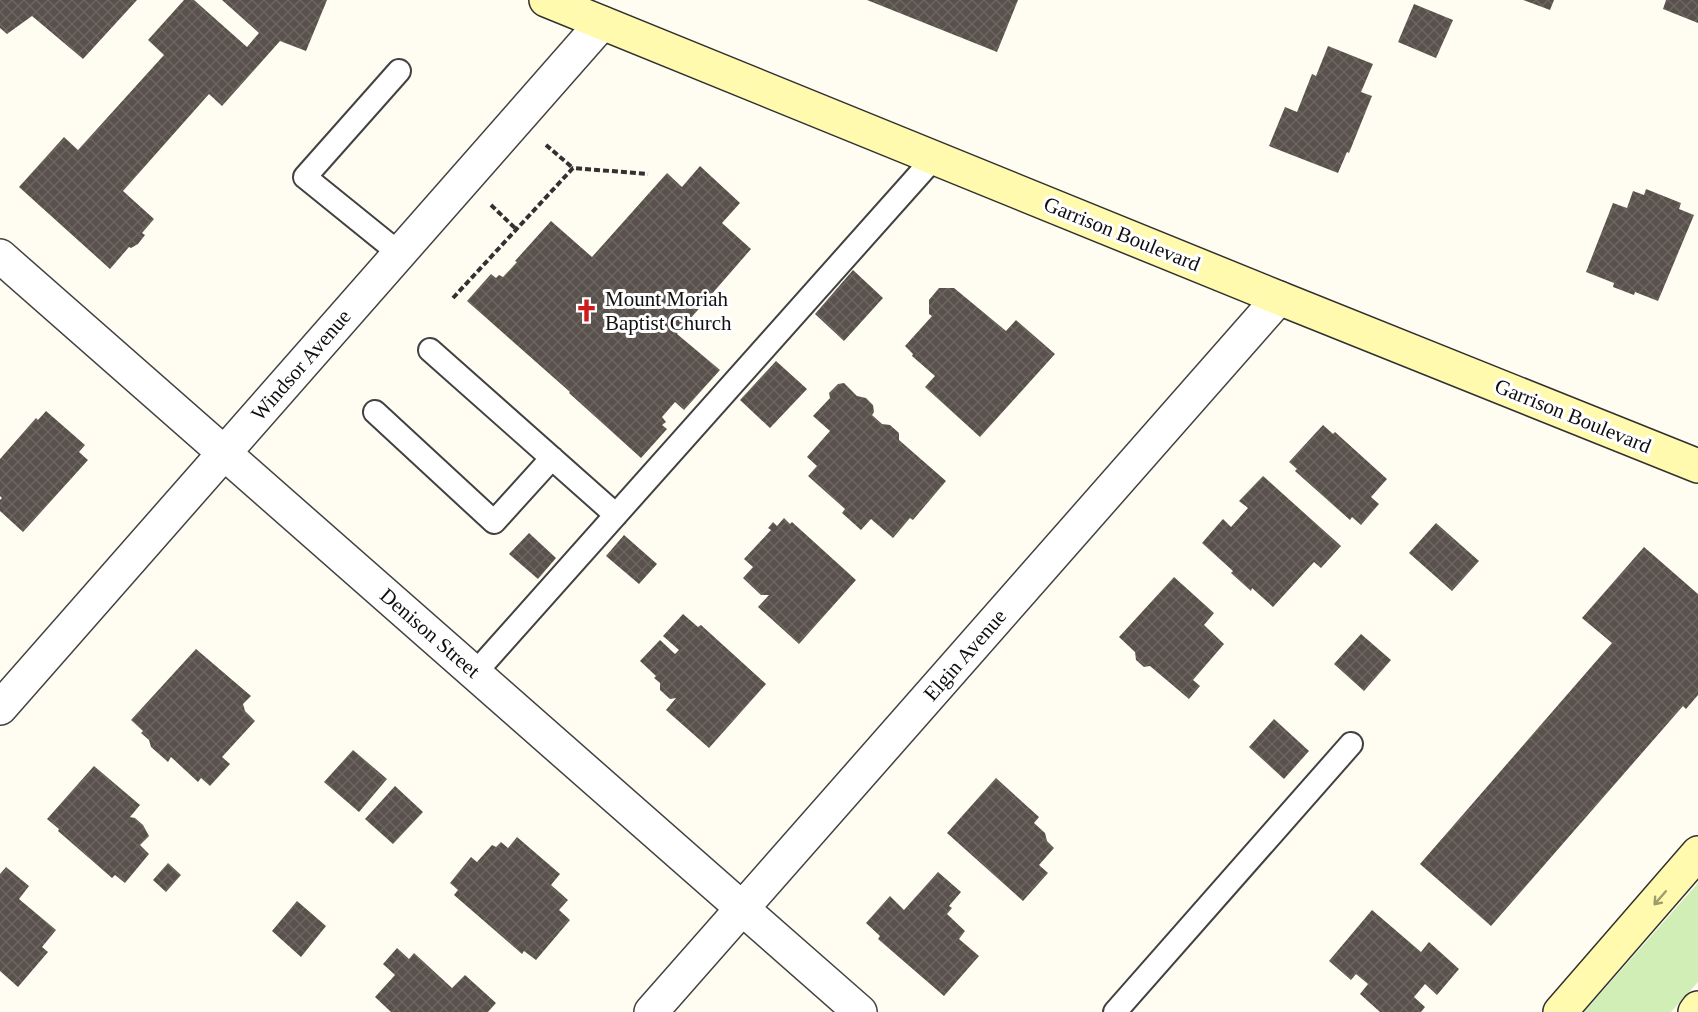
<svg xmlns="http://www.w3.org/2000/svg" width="1698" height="1012" font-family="'Times New Roman',serif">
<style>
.green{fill:#d1eeb7}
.building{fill:url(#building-cross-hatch)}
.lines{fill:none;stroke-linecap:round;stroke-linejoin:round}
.lane-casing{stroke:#424242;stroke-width:26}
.street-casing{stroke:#424242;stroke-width:36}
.secondary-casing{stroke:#313131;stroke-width:36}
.path{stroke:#313131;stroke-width:4;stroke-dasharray:6 3;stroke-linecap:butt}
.lane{stroke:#fff;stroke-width:22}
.street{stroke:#fff;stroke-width:33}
.secondary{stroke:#fffaad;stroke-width:33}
.oneway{stroke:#9f9c6e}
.labels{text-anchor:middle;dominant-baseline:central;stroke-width:6;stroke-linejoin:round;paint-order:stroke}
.street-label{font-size:21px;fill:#0f0f0f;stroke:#fff}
.poi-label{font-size:21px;fill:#0f0f0f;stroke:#fff;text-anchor:start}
</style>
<defs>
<pattern id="building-cross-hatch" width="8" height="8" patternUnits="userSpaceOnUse" patternTransform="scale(1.5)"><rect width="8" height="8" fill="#59514b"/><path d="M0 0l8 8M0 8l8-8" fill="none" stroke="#6c6561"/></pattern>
</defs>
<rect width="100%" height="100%" fill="#fffdf2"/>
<!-- green -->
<path class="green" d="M1698,883V982L1671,1012H1584Z"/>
<!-- building -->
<path class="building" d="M0,0H137L83,59L32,16L7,34L0,28Z
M184,0H194L247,47L259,33L222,0H327L306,51L280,41L222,106L209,94L123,191L154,219L142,233L145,235L138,244L131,248L129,247L110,269L19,187L64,137L78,150L164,55L148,40Z
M867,0H1018L997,52Z
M1523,0H1554L1550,10Z
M1666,0H1698V23L1663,9Z
M1414,4L1453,20L1436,58L1398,42Z
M1328,46L1373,64L1361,92L1372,96L1349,153L1347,152L1338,173L1269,146L1285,107L1297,112L1312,74L1316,76Z
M700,166L740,203L722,223L751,249L677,334L720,370L684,410L675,402L662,417L666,422L662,425L667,429L641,458L569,393L570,392L467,301L491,274L496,278L499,275L503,277L517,262L515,261L551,221L592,257L667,173L682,187Z
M1646,189L1681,203L1679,209L1694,215L1658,301L1635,292L1634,295L1613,287L1614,283L1586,272L1613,203L1627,208L1633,191L1644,195Z
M853,270L883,298L844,341L815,314Z
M939,288H954L1006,331L1016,320L1055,354L980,437L925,387L935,376L912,356L913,354L905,346L932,316L929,314V300Z
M776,361L807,389L770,428L740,400Z
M844,383L857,396L866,398L873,405L874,412L872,415L882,424L890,425L899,433V440L946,481L913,520L910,518L893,538L871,519L861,530L842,513L845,509L808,476L817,466L807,457L830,431L813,416L830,398L829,393L838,384Z
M46,411L85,445L79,452L88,460L23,532L0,511V500L2,498L0,496V459L36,418L38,420Z
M1323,425L1333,434L1335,432L1387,479L1371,497L1379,504L1361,525L1352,517L1350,520L1295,471L1297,469L1289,462Z
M1263,476L1341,546L1321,568L1314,562L1273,607L1252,588L1251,591L1231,573L1233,571L1202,543L1223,519L1231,527L1248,508L1239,501Z
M784,518L790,524L792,522L856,580L799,644L758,607L769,595H761L743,578L753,567L744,559L771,530L768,528L773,522L777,526Z
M1436,523L1479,561L1452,591L1409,553Z
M529,533L556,558L538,579L509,554Z
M624,535L657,564L639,584L606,556Z
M1644,547L1698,594V695L1686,709L1683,706L1491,926L1420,864L1612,643L1582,618Z
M1174,577L1214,613L1204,625L1224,644L1193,680L1200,686L1189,699L1150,666L1144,667L1136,660L1135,652L1119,637Z
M683,614L698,627L701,625L766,684L709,748L666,710L676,698L670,699L660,690V683L654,678L656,676L640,661L660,640L675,654L679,650L663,636Z
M1361,634L1391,660L1364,691L1334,664Z
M196,649L251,696L243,704L245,711L255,721L222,757L230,764L210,786L201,778L198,782L171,757L168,762L151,747L149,740L141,733L143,731L131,720Z
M1274,719L1309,751L1284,779L1249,747Z
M353,750L387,779L359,812L324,782Z
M94,766L140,805L130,817L135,818L143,825L149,836L140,845L149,854L125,883L115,875L112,878L58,831L59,829L47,819Z
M996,778L1039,817L1034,823L1045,833L1047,841L1054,848L1039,865L1048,873L1023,901L947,833Z
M395,786L423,812L393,844L365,819Z
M517,837L560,874L551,885L568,900L559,910L570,920L536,960L524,951L522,954L454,895L458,890L450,883L471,857L477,862L492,845L496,847L501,842L508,848Z
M168,863L181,875L166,892L153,880Z
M6,867L29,886L19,899L56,930L42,947L48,952L18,987L0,971V874Z
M938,872L961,892L949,906L952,908L947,914L965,931L959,939L979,956L944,996L878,939L880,936L866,923L890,896L904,910Z
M297,901L326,926L301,957L272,931Z
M1372,910L1421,952L1429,942L1459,969L1437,995L1425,984L1414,997L1425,1007L1421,1012H1380L1360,994L1368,984L1356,974L1351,980L1329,961Z
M397,948L409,959L414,953L452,988L465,975L496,1003L488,1012H391L375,997L395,975L383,964Z"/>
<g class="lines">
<defs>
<path id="lane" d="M399,71L305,177L399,253
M430,350L616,515
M375,412L494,522L552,458
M475,673L934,158
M1115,1012L1351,744"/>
<path id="street" d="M0,256L860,1012
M0,708L602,23
M651,1012L1279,298"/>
<path id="secondary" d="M546,0L1279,298L1698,466
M1560,1012L1698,853
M1695,1012L1698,1008"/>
</defs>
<!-- lane casing -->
<use href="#lane" class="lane-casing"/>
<!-- street casing -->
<use href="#street" class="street-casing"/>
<!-- secondary casing -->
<use href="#secondary" class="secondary-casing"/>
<!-- path -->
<path class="path" d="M546,145L573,168
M491,205L516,229
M453,298L573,168L648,174"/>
<!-- lane -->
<use href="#lane" class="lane"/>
<!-- street -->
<use href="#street" class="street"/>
<!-- secondary -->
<use href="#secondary" class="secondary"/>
</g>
<!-- one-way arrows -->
<defs><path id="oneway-shaft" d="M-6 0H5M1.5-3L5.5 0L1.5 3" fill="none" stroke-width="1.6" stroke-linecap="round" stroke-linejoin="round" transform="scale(1.5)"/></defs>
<use class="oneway" href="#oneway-shaft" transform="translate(1660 898) rotate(131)"/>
<!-- icons -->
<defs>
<symbol id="church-bare" viewBox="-9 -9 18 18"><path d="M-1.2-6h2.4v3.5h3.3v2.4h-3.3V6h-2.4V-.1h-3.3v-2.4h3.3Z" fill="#cd1a1b" stroke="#fff" stroke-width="2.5" paint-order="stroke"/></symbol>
</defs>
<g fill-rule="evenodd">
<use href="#church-bare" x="570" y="294" width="33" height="33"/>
</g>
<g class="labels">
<!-- street labels -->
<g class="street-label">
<text transform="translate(1122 234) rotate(22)">Garrison Boulevard</text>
<text transform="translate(301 365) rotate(-49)">Windsor Avenue</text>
<text transform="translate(1573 416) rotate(22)">Garrison Boulevard</text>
<text transform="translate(430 633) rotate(41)">Denison Street</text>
<text transform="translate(965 655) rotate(-49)">Elgin Avenue</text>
</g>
<!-- poi labels -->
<g class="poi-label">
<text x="605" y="299">Mount Moriah<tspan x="605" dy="24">Baptist Church</tspan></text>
</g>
</g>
</svg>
